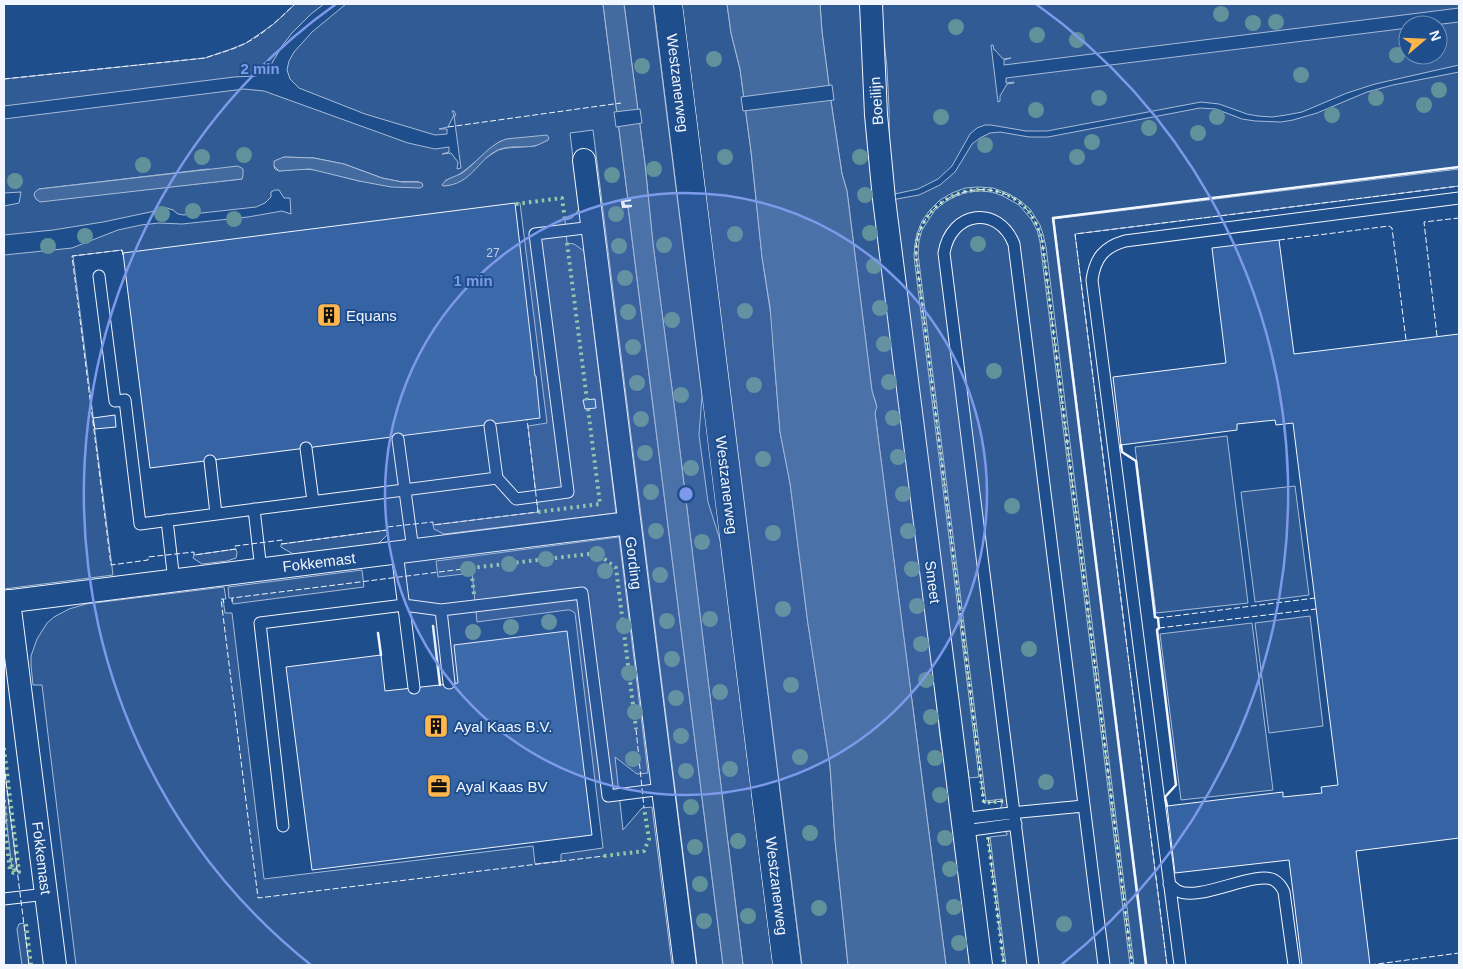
<svg xmlns="http://www.w3.org/2000/svg" width="1463" height="969" font-family="Helvetica,sans-serif">
<style>
.built{fill:#305b95;stroke:#a8bbd7;fill-rule:evenodd}
.water{fill:#446ba0;stroke:#a8bbd7}
.pier{fill:#1f4e8c;stroke:#a8bbd7}
.building{fill:#3563a3;stroke:#f2f6ff}
.lines{fill:none;stroke-linecap:round;stroke-linejoin:round}
.lane-casing{stroke:#f2f6ff;stroke-width:13}
.street-casing{stroke:#f2f6ff;stroke-width:24}
.primary-casing{stroke:#f2f6ff;stroke-width:29}
.lane{stroke:#1f4e8c;stroke-width:11}
.street{stroke:#1f4e8c;stroke-width:22}
.primary{stroke:#1f4e8c;stroke-width:28}
.hedge{stroke:#97c8a6;stroke-width:4;stroke-dasharray:2.5 4;stroke-linecap:butt}
.fence{stroke:#f2f6ff;stroke-width:1;stroke-dasharray:6 2.5;stroke-linecap:butt}
.wall{stroke:#f2f6ff;stroke-width:2.5}
.tree{fill:#61919a}
.ring{fill:none;stroke:#7d9aea;stroke-width:2.5}
.labels{text-anchor:middle;dominant-baseline:central;stroke-width:4;stroke-linejoin:round;paint-order:stroke}
.number-label{font-size:12px;fill:#c3d1e8}
.street-label{font-size:15px;fill:#f2f6ff;stroke:#1f4e8c}
.poi-label{font-size:15px;fill:#f2f6ff;stroke:#1f4e8c;text-anchor:start}
.centre{fill:#7d9aea;stroke:#1f4e8c;stroke-width:2.5}
.ring-label{font-size:15px;text-anchor:middle;font-weight:bold;fill:#7d9aea;stroke:#1f4e8c;stroke-width:4;stroke-linejoin:round;paint-order:stroke}
</style>
<rect width="100%" height="100%" fill="#1f4e8c"/>
<!-- built -->
<path class="built" d="M295,4H324L311,14L292,33L282,46L268,70L263,74L255,76L234,77L4,106V79L205,58L231,49L246,43L275,23Z
M346,4H603L628,200L622,201L623,207H628L723,965H697L593,130L570,133L579,209L572,218L565,220L567,243L574,244L584,251L616,513L444,534L434,529L433,525L538,512L528,426L547,423L520,203L123,255L122,250L73,256L113,575L4,589V255L72,248L118,230L141,225L159,223L182,224L248,217L282,211L291,214L290,198H284L279,190H275L271,192V197L265,203L256,207L184,215L178,214L173,210L167,208H161L155,211L103,222L53,230L4,235V206L19,203L21,192L4,193V119L244,89L264,91L408,143L435,149L449,147V152L442,154L451,153L458,162L457,169L461,168L454,116L456,115L454,111H452L454,115L448,127L439,129H447V134L435,135L365,114L299,88L290,79L287,70L289,61L294,52L312,32ZM548,140L535,146L507,148L498,150L443,186L446,180L457,176L464,171L499,142ZM284,157L314,158L344,164L382,178L402,182H419L359,181L318,170L300,169L279,171L275,169L274,166ZM208,169L242,179L40,201L36,199L39,189Z
M624,4H653L702,396L699,435L708,502L720,540L773,965H743L677,427L653,244L645,164Z
M682,4H727L731,33L740,69L751,151L762,257L773,329V345L780,432L790,483L808,624L830,766L835,840L848,965H802Z
M820,4H860L940,736L946,774L970,965H946L875,413L876,403L872,391L847,191L842,174L832,108L822,32Z
M880,4H1459V8L1004,65V60L1011,58L1003,59L995,50H994L993,45H991L998,102L1000,101V96L1007,84L1014,83V82L1006,83V78L1408,28V55H1438V25H1434L1459,22V65L1375,84L1347,93L1302,112L1286,115L1272,117L1258,116L1247,114L1219,104L1201,102L1047,131H1026L991,125H985L977,128L970,134L952,166L938,179L918,189L890,195L889,108L887,68Z
M1459,72V167L1053,218L1146,965H1134L1046,247L1043,234L1040,225L1030,209L1019,200L1007,193L993,188L979,187L965,188L952,193L940,200L930,210L922,221L917,234L915,245L914,255L915,265L979,777L969,778L968,770L959,772L891,200L919,195L940,185L955,172L972,144L980,138L990,133L1000,132L1029,137H1048L1200,108L1216,109L1242,119L1255,121L1281,122L1293,120L1317,113L1367,92L1393,85Z
M1459,169V186L1075,234L1167,965H1147L1054,219Z
M980,191L992,192L1003,196L1019,205L1031,219L1037,230L1040,242L1130,965H1006L990,837L1007,835V833L1004,831L986,833L983,811L999,809L1001,807L1003,801L1002,799L986,801L918,254L919,241L922,230L935,210L945,202L956,196L967,192Z
M1227,436L1248,603L1156,613L1135,447Z
M1295,486L1309,595L1255,602L1241,492Z
M387,530L388,534L378,544L293,554L281,547V544Z
M619,537L648,773L637,774L615,757L623,830L642,808L652,807L672,965H76L42,685H33L31,665V656L37,639L47,623L54,617L69,609L86,604L224,587L226,599H223L225,613H232L264,879L533,846L535,864L561,861V854L603,848L575,613L570,610H567L477,622L472,573L438,577L436,561Z
M236,549L237,553L236,558L227,561L202,564L193,558L194,555Z
M362,570L364,587L233,604L232,598H229L228,587Z
M1310,616L1323,726L1269,733L1255,623Z
M1252,623L1273,790L1181,800L1160,634Z
M4,765L17,870H15L12,869L4,800Z
M23,923L24,924L29,965H22L17,929L19,924Z"/>
<!-- water -->
<path class="water" d="M603,4H624L645,164L653,244L677,427L743,965H723L629,214L628,207L631,206H624L623,201L630,200H628Z
M727,4H820L822,32L832,108L842,174L847,191L872,391L877,407L875,413L946,965H848L835,840L830,766L808,624L790,483L780,432L770,307L762,257L751,151L740,69L731,33Z
M547,135L549,138L548,140C544,142 539,145 534,146C523,148 509,145 498,150C477,160 472,184 444,186L442,185C446,178 455,177 462,173C475,164 485,150 499,142L506,139Z
M284,157L314,158L344,164L382,178L402,182H419L422,183L423,186L420,188L391,187L359,181L310,169L279,171L274,166V161Z
M238,166L243,169V176L242,179L40,202L36,199L34,195L35,192L39,189Z"/>
<!-- pier -->
<path class="pier" d="M832,85L834,100L743,111L741,97Z
M640,109L642,123L616,127L614,112Z"/>
<!-- building -->
<path class="building" d="M515,203L535,376H536L540,418L150,468L123,253Z
M1279,240L1294,354L1459,334V838L1356,851L1370,965H1302L1289,860L1175,873L1167,806L1283,792V797L1322,793L1321,787L1338,785L1293,423L1276,425L1275,420L1237,424V430L1121,445L1113,377L1226,363L1212,248Z
M595,399L596,408L585,409L583,400Z
M115,415L116,427L95,429L93,418Z
M567,631L592,835L312,870L286,667L381,655L385,691L458,683L454,645Z"/>
<g class="lines">
<defs>
<path id="lane" d="M99,276L115,401L125,400L140,524L497,478
M490,426L497,478L516,499L568,492L535,234L593,227
M398,439L413,550
M306,448L313,501
M210,461L216,514
M254,509L261,570
M167,520L174,581
M397,552L414,688
M441,610L449,683
M963,819C1003,813 1044,810 1084,806
M283,826L260,623L404,605L441,610L582,593L608,796L663,789
M964,831L1016,824
M1169,884C1172,886 1175,890 1178,891C1199,902 1256,870 1274,880C1279,883 1282,887 1284,892L1294,965
M4,899L46,894
M1033,965L944,253C951,211 998,204 1014,244L1104,965
M1180,965L1092,280C1095,258 1104,247 1125,241L1459,198"/>
<path id="street" d="M871,4L876,115L884,199L981,965
M584,160L685,965
M9,601L55,965
M4,602L629,523"/>
<path id="primary" d="M668,4L787,965"/>
</defs>
<!-- lane casing -->
<use href="#lane" class="lane-casing"/>
<!-- street casing -->
<use href="#street" class="street-casing"/>
<!-- primary casing -->
<use href="#primary" class="primary-casing"/>
<!-- lane -->
<use href="#lane" class="lane"/>
<!-- street -->
<use href="#street" class="street"/>
<!-- primary -->
<use href="#primary" class="primary"/>
<!-- hedge -->
<path class="hedge" d="M516,204L562,198L565,220
M567,243L587,400
M538,512L600,504L588,409
M474,594L471,568L597,553L616,568L636,729
M4,748L19,872L14,873L10,871L4,820
M4,800L6,821
M1003,801L984,803L916,255C916,248 916,242 918,236C930,194 983,176 1018,201C1031,211 1038,225 1042,240L1132,965
M988,837L1004,965
M604,856L644,851L649,839L644,808
M11,858L12,869L16,870
M26,924L31,965"/>
<!-- fence -->
<path class="fence" d="M4,79L205,58C219,53 233,50 246,43C265,33 280,18 295,4
M448,127L621,103
M1279,240L1389,226L1392,228L1406,340
M123,255L122,250L72,256L111,565L148,560V557L194,552V555L236,549L235,546L282,540V544L387,530V527L433,522V525L538,512L527,419
M1437,336L1424,222L1459,218
M232,602V598L471,568
M224,603L223,599H221L258,898L604,856
M1158,618L1315,598
M1159,628L1316,609
M636,729L644,808
M4,765L29,965
M1003,801L984,803L916,255C916,248 916,242 918,236C930,194 983,176 1018,201C1031,211 1038,225 1042,240L1132,965
M988,837L1004,965
M1167,965L1075,234L1459,186
M1370,965L1459,953"/>
<!-- wall -->
<path class="wall" d="M630,200L623,201L624,206H631L623,207L622,201Z
M1121,445L1122,452L1136,461L1155,617L1158,618L1159,628L1157,630L1176,785L1165,797L1167,806
M433,626L440,685
M378,633L381,655
M1146,965L1053,218L1459,167"/>
</g>
<!-- trees -->
<g class="tree">
<circle cx="1221" cy="14" r="8"/>
<circle cx="1276" cy="22" r="8"/>
<circle cx="1253" cy="23" r="8"/>
<circle cx="956" cy="27" r="8"/>
<circle cx="1037" cy="35" r="8"/>
<circle cx="1077" cy="40" r="8"/>
<circle cx="1397" cy="55" r="8"/>
<circle cx="714" cy="59" r="8"/>
<circle cx="642" cy="66" r="8"/>
<circle cx="1301" cy="75" r="8"/>
<circle cx="1439" cy="90" r="8"/>
<circle cx="1099" cy="98" r="8"/>
<circle cx="1376" cy="98" r="8"/>
<circle cx="1424" cy="105" r="8"/>
<circle cx="1036" cy="110" r="8"/>
<circle cx="1332" cy="115" r="8"/>
<circle cx="941" cy="117" r="8"/>
<circle cx="1217" cy="117" r="8"/>
<circle cx="1149" cy="128" r="8"/>
<circle cx="1198" cy="133" r="8"/>
<circle cx="1092" cy="142" r="8"/>
<circle cx="985" cy="145" r="8"/>
<circle cx="244" cy="155" r="8"/>
<circle cx="202" cy="157" r="8"/>
<circle cx="725" cy="157" r="8"/>
<circle cx="860" cy="157" r="8"/>
<circle cx="1077" cy="157" r="8"/>
<circle cx="143" cy="165" r="8"/>
<circle cx="654" cy="169" r="8"/>
<circle cx="612" cy="175" r="8"/>
<circle cx="15" cy="181" r="8"/>
<circle cx="865" cy="195" r="8"/>
<circle cx="193" cy="211" r="8"/>
<circle cx="162" cy="214" r="8"/>
<circle cx="616" cy="214" r="8"/>
<circle cx="234" cy="219" r="8"/>
<circle cx="870" cy="233" r="8"/>
<circle cx="735" cy="234" r="8"/>
<circle cx="85" cy="236" r="8"/>
<circle cx="978" cy="244" r="8"/>
<circle cx="664" cy="245" r="8"/>
<circle cx="48" cy="246" r="8"/>
<circle cx="619" cy="246" r="8"/>
<circle cx="874" cy="266" r="8"/>
<circle cx="625" cy="278" r="8"/>
<circle cx="880" cy="308" r="8"/>
<circle cx="745" cy="311" r="8"/>
<circle cx="628" cy="312" r="8"/>
<circle cx="672" cy="320" r="8"/>
<circle cx="884" cy="344" r="8"/>
<circle cx="633" cy="347" r="8"/>
<circle cx="994" cy="371" r="8"/>
<circle cx="889" cy="382" r="8"/>
<circle cx="637" cy="383" r="8"/>
<circle cx="754" cy="385" r="8"/>
<circle cx="681" cy="395" r="8"/>
<circle cx="893" cy="418" r="8"/>
<circle cx="641" cy="419" r="8"/>
<circle cx="645" cy="453" r="8"/>
<circle cx="898" cy="457" r="8"/>
<circle cx="763" cy="459" r="8"/>
<circle cx="691" cy="468" r="8"/>
<circle cx="651" cy="492" r="8"/>
<circle cx="903" cy="494" r="8"/>
<circle cx="1012" cy="506" r="8"/>
<circle cx="656" cy="531" r="8"/>
<circle cx="908" cy="531" r="8"/>
<circle cx="773" cy="533" r="8"/>
<circle cx="702" cy="542" r="8"/>
<circle cx="597" cy="554" r="8"/>
<circle cx="546" cy="559" r="8"/>
<circle cx="509" cy="564" r="8"/>
<circle cx="468" cy="569" r="8"/>
<circle cx="912" cy="569" r="8"/>
<circle cx="605" cy="571" r="8"/>
<circle cx="660" cy="575" r="8"/>
<circle cx="917" cy="606" r="8"/>
<circle cx="783" cy="609" r="8"/>
<circle cx="710" cy="619" r="8"/>
<circle cx="667" cy="621" r="8"/>
<circle cx="549" cy="622" r="8"/>
<circle cx="624" cy="626" r="8"/>
<circle cx="511" cy="627" r="8"/>
<circle cx="473" cy="632" r="8"/>
<circle cx="921" cy="644" r="8"/>
<circle cx="1029" cy="649" r="8"/>
<circle cx="672" cy="659" r="8"/>
<circle cx="629" cy="673" r="8"/>
<circle cx="926" cy="680" r="8"/>
<circle cx="791" cy="685" r="8"/>
<circle cx="720" cy="692" r="8"/>
<circle cx="676" cy="698" r="8"/>
<circle cx="635" cy="712" r="8"/>
<circle cx="931" cy="717" r="8"/>
<circle cx="681" cy="736" r="8"/>
<circle cx="800" cy="757" r="8"/>
<circle cx="935" cy="758" r="8"/>
<circle cx="633" cy="759" r="8"/>
<circle cx="730" cy="769" r="8"/>
<circle cx="686" cy="771" r="8"/>
<circle cx="1046" cy="782" r="8"/>
<circle cx="940" cy="795" r="8"/>
<circle cx="691" cy="807" r="8"/>
<circle cx="810" cy="833" r="8"/>
<circle cx="945" cy="838" r="8"/>
<circle cx="738" cy="841" r="8"/>
<circle cx="695" cy="847" r="8"/>
<circle cx="950" cy="869" r="8"/>
<circle cx="700" cy="884" r="8"/>
<circle cx="954" cy="907" r="8"/>
<circle cx="819" cy="908" r="8"/>
<circle cx="748" cy="916" r="8"/>
<circle cx="704" cy="921" r="8"/>
<circle cx="1064" cy="924" r="8"/>
<circle cx="959" cy="943" r="8"/>
</g>
<!-- distance rings -->
<circle cx="686" cy="494" r="301" fill="#7d9aea" fill-opacity=".12"/>
<g class="ring">
<circle cx="686" cy="494" r="301"/>
<path d="M311 965A602 602 0 0 1 336 4M1036 4A602 602 0 0 1 1061 965"/>
</g>
<!-- icons -->
<defs>
<symbol id="building-square" viewBox="-11 -11 22 22"><rect x="-9" y="-9" width="18" height="18" rx="4" fill="#ffb74d" stroke="#1f4e8c"/><path d="M-4-6H4V6H1V3H-1V6H-4ZM-2.5-4.3h1.7v1.8h-1.7ZM.8-4.3h1.7v1.8H.8ZM-2.5-1h1.7V.8h-1.7ZM.8-1h1.7V.8H.8Z" fill="#111"/></symbol>
<symbol id="office-square" viewBox="-11 -11 22 22"><rect x="-9" y="-9" width="18" height="18" rx="4" fill="#ffb74d" stroke="#1f4e8c"/><path d="M-6-3h4V-5.5h4V-3h4V5H-6ZM-1-4.5V-3h2v-1.5ZM-6 0V1H6V0Z" fill="#111"/></symbol>
</defs>
<g fill-rule="evenodd">
<use href="#building-square" x="315" y="301" width="28" height="28"/>
<use href="#building-square" x="422" y="712" width="28" height="28"/>
<use href="#office-square" x="425" y="772" width="28" height="28"/>
</g>
<g class="labels">
<!-- number labels -->
<g class="number-label">
<text x="493" y="253">27</text>
</g>
<!-- street labels -->
<g class="street-label">
<text transform="translate(678 83) rotate(83)">Westzanerweg</text>
<text transform="translate(876 101) rotate(-94)">Boeilijn</text>
<text transform="translate(727 485) rotate(83)">Westzanerweg</text>
<text transform="translate(319 562) rotate(-7)">Fokkemast</text>
<text transform="translate(634 563) rotate(83)">Gording</text>
<text transform="translate(933 582) rotate(83)">Smeet</text>
<text transform="translate(42 858) rotate(83)">Fokkemast</text>
<text transform="translate(777 886) rotate(83)">Westzanerweg</text>
</g>
<!-- poi labels -->
<g class="poi-label">
<text x="346" y="315">Equans</text>
<text x="454" y="726">Ayal Kaas B.V.</text>
<text x="456" y="786">Ayal Kaas BV</text>
</g>
</g>
<circle cx="686" cy="494" r="8" class="centre"/>
<g class="ring-label">
<text x="260" y="74">2 min</text>
<text x="473" y="286">1 min</text>
</g>
<!-- border -->
<rect width="1463" height="969" fill="none" stroke="#f2f6ff" stroke-width="10"/>
<!-- north arrow -->
<g transform="translate(1423 40) rotate(71)"><circle r="24" fill="#1f4e8c" stroke="#7391ba"/>
<path d="M0-4L9 19L0 12L-9 19Z" fill="#ffb74d"/>
<text y="-8" font-size="14" font-weight="bold" text-anchor="middle" fill="#f2f6ff">N</text>
</g>
</svg>
